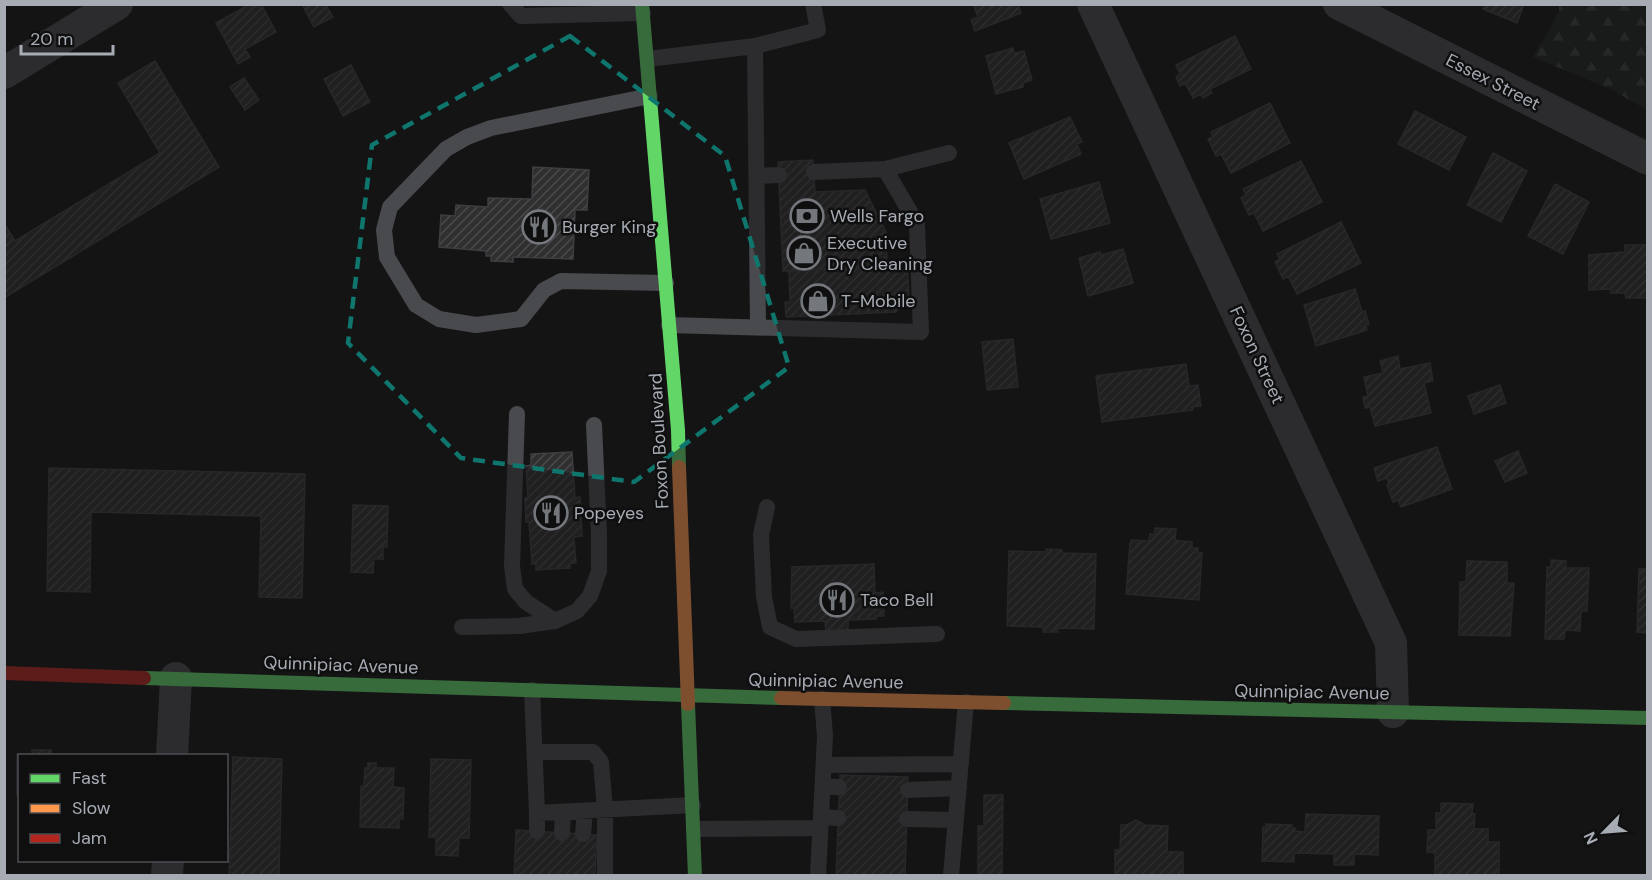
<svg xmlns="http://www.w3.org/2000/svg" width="1652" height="880" font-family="'DM Sans',sans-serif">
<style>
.forest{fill:url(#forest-firs)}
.building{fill:url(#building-hatch);stroke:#3d3e41;stroke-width:1.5}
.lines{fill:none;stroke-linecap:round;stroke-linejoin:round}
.lane{stroke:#494a4d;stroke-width:16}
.street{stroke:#494a4d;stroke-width:32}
.fast{stroke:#63d668;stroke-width:14}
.slow{stroke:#ff974d;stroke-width:14}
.jam{stroke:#b3261e;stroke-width:14}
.marked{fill:none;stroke:#0f766e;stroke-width:4.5;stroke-dasharray:12 8;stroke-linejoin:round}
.labels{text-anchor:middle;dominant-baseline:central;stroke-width:5;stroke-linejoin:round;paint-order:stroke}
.street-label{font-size:18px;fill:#a7acb4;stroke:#0f0f10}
.poi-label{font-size:18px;fill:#a7acb4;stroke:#0f0f10;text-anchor:start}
</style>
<defs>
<pattern id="forest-firs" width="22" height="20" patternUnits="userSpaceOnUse" patternTransform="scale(1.5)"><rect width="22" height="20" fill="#1e251f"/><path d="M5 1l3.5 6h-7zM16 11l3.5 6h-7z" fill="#3c423d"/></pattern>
<pattern id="building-hatch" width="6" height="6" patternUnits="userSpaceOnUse" patternTransform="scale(1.5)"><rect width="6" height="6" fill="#2f2f30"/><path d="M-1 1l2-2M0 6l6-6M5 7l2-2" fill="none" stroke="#4a4a4c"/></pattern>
</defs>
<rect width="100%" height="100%" fill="#141415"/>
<!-- forest -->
<path class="forest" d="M1559,5H1647V110L1612,90L1533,57L1559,12Z"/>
<!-- building -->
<path class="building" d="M250,4H261L276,32L245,49L250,57L238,64L216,23Z
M302,4H325L333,17L314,27Z
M973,4H1018L1021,13L975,31L971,20L978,17Z
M1485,4H1524L1517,23L1483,9Z
M1235,36L1251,69L1210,89L1212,93L1203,98L1201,94L1193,98L1185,83L1180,86L1176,77L1180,74L1176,65Z
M1013,48L1014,53L1024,51L1032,80L1023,83V87L996,94L986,56Z
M155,61L219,167L4,298V223L15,241L160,153L118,83Z
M351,65L370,102L343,116L324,79Z
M244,78L259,100L245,110L230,87Z
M1270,103L1290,143L1231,173L1221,154L1216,156L1208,139L1213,137L1211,132Z
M1415,111L1466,137L1449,170L1398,144Z
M1070,117L1082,142L1077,144L1081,154L1024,179L1009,143Z
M1493,153L1527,171L1501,222L1467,205Z
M813,160L815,192L865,190L886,232L887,266L783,271L778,162Z
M1301,161L1322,202L1263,231L1254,213L1249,215L1241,198L1246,195L1243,189Z
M533,167L589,170L587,210H575L573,259L513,257V262L491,261V256H486V251L439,247L441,215L455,216L456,205L488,207V198L532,199Z
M1099,182L1110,223L1051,239L1040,199Z
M1555,184L1589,202L1563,254L1528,236Z
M1341,222L1361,263L1297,294L1288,276L1283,279L1275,262L1280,259L1277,254Z
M1625,245H1648V298H1626L1625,293H1611V289L1589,290V255L1625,252Z
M1123,249L1133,283L1088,296L1079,258L1100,252L1101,255Z
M907,265L909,296L896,312L786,317L785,302H790L789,271Z
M1355,289L1362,312L1365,311L1369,324L1366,325L1367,330L1316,346L1304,305Z
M1013,339L1018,387L987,390L982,342Z
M1398,356L1400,369L1430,363L1433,381L1424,383L1431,413L1375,426L1370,407L1365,408L1363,397L1368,396L1364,377L1383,373L1380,361Z
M1186,364L1189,386L1198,385L1201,406L1192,407L1193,410L1102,422L1096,376Z
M1500,385L1506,403L1474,414L1468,396Z
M1437,447L1452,489L1401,507L1398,500L1393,502L1387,485L1389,484L1387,478L1378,481L1374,468Z
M1518,451L1527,473L1505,482L1495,461Z
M572,452L575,498L580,497L582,536L574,537L576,563H570V568L536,570V564H532L529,522H526L525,498H528L526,466L531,465V454Z
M49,468L305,474L302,598L259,597L261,516L91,512L90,592L47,591Z
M353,505L388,506L387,547L383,546V559H374L373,573L351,572Z
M1155,528L1176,529L1175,540L1192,542V548H1198V553H1202L1199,600L1126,594L1130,543H1132L1131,540L1149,541L1150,534L1155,535Z
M1046,549L1062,550V553L1096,554L1094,629L1057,628L1058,632H1043V627L1007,626L1009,551L1046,552Z
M1551,560L1566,561V568H1589L1587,611H1581L1580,631L1565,630L1564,639H1545L1547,567H1551Z
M1467,561L1507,562V583H1514L1510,636L1459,635L1460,582H1466Z
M874,564L875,593L883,592L884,616H876V619L848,620V632H826L825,621L795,622L794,608H791L792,567Z
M1639,569H1648V633L1637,632Z
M32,750H51V754L66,756H20V795H17V754H32Z
M233,757L282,759L279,876H229Z
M431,759L471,760L469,838H459L458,856L436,855V837H429Z
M368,763H376V768H394L393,787L404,788L403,819H399V828L360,827L361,786H364L365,768H368Z
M840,775L908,777L905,876H836Z
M984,795H1003L1002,876H978V826H984Z
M1441,803L1473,804L1472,813L1475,814L1474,829H1488V842H1499V876L1435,875V853L1427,852L1428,830H1436V813H1441Z
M1306,814L1379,816L1378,855L1354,854V865H1334V854L1294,853V862L1262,861L1263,827H1266V824L1292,825V828H1295V831L1305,832Z
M1136,820L1145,825L1168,826L1167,852H1183V876H1115V850H1120L1121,825H1126Z
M516,830L597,835L595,876H514Z"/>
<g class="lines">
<!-- lane -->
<path class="lane" d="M510,4L521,16L643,13
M755,46L818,30L813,4
M648,59L755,46L758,327
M650,96L491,128L467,137L446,149L390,207L384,230L387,257L416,305L439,319L476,325L521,319L544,290L561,281L666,283
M814,172L885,169L949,153
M757,176L779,175
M669,325L921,332L917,224L885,169
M517,414L512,566L515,589L526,602L555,621
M767,507L761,535L764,597L770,627L796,639L937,634
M462,627L519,626L555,621L577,611L590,596L599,571V535L594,425
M532,690L537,813L693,805
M535,752H593L601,762L605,810V876
M824,765L961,764
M823,787H839
M908,790L959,788
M821,817L838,818
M907,819L956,820
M694,829L820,828
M537,831V813
M562,833L563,812
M583,834L585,811
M818,876L825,736L822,699
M951,876L966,702"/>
<!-- street -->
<path class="street" d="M1093,4L1391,643L1393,712
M1339,4L1648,159
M4,73L117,4
M172,756L176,678
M167,876L168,860"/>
<!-- fast -->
<path class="fast" d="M642,4L678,430L679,467
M144,678L781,698
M1004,703L1648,718
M688,704L695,876"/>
<!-- slow -->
<path class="slow" d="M679,467L688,704
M781,698L1004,703"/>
<!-- jam -->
<path class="jam" d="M4,673L144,678"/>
</g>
<!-- marked area -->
<path d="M0 0H1652V880H0ZM570,36L725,156L789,367L634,482L461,458L348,343L372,145Z" fill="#141415" fill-opacity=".55" fill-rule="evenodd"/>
<path class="marked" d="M570,36L725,156L789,367L634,482L461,458L348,343L372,145Z"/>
<!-- icons -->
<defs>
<symbol id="bank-ring" viewBox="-11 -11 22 22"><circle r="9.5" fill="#0f0f10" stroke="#74777c" stroke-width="1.5"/><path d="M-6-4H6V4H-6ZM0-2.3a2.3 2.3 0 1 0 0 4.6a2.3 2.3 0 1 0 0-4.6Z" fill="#74777c"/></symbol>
<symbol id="restaurant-ring" viewBox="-11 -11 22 22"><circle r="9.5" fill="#0f0f10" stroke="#74777c" stroke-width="1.5"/><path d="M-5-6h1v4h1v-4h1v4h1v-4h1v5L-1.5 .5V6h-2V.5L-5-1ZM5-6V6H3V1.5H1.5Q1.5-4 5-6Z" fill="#74777c"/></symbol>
<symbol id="shop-ring" viewBox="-11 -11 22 22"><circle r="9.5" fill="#0f0f10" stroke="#74777c" stroke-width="1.5"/><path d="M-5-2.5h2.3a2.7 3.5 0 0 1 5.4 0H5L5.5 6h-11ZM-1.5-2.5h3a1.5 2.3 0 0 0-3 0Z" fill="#74777c"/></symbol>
</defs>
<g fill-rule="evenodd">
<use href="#bank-ring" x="788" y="197" width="38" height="38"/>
<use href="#restaurant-ring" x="520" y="208" width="38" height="38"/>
<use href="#shop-ring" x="785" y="234" width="38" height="38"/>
<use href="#shop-ring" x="799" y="282" width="38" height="38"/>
<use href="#restaurant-ring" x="532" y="494" width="38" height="38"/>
<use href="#restaurant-ring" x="818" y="581" width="38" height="38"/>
</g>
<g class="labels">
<!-- street labels -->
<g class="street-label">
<text transform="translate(1493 82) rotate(27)">Essex Street</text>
<text transform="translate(1257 355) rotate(65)">Foxon Street</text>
<text transform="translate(659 441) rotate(-93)">Foxon Boulevard</text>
<text transform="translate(341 665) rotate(2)">Quinnipiac Avenue</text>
<text transform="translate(826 681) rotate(1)">Quinnipiac Avenue</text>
<text transform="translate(1312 692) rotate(1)">Quinnipiac Avenue</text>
</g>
<!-- poi labels -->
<g class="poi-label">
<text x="830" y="216">Wells Fargo</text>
<text x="562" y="227">Burger King</text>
<text x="827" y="243">Executive<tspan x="827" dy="21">Dry Cleaning</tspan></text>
<text x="841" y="301">T-Mobile</text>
<text x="574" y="513">Popeyes</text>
<text x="860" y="600">Taco Bell</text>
</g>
</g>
<!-- border -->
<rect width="1652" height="880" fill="none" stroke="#a7acb4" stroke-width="12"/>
<!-- legend -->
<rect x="18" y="754" width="210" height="108" fill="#0f0f10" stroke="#4c4e52" stroke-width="1.5"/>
<rect x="30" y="774" width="30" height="9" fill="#63d668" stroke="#4c4e52" stroke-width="1.5"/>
<text x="72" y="784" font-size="18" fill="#a7acb4">Fast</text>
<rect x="30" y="804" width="30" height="9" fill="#ff974d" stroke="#4c4e52" stroke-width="1.5"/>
<text x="72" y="814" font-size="18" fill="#a7acb4">Slow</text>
<rect x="30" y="834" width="30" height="9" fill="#b3261e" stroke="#4c4e52" stroke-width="1.5"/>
<text x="72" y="844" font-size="18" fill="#a7acb4">Jam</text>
<!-- north arrow -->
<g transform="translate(1604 832) rotate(245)" stroke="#0f0f10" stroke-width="4.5" paint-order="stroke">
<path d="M0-4.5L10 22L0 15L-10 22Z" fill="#a7acb4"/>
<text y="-9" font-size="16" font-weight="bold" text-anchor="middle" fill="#a7acb4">N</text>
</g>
<!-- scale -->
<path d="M21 45v9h92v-9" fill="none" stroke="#a7acb4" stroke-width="3"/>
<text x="30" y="45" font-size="18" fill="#a7acb4" stroke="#0f0f10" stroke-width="4.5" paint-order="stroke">20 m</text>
</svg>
